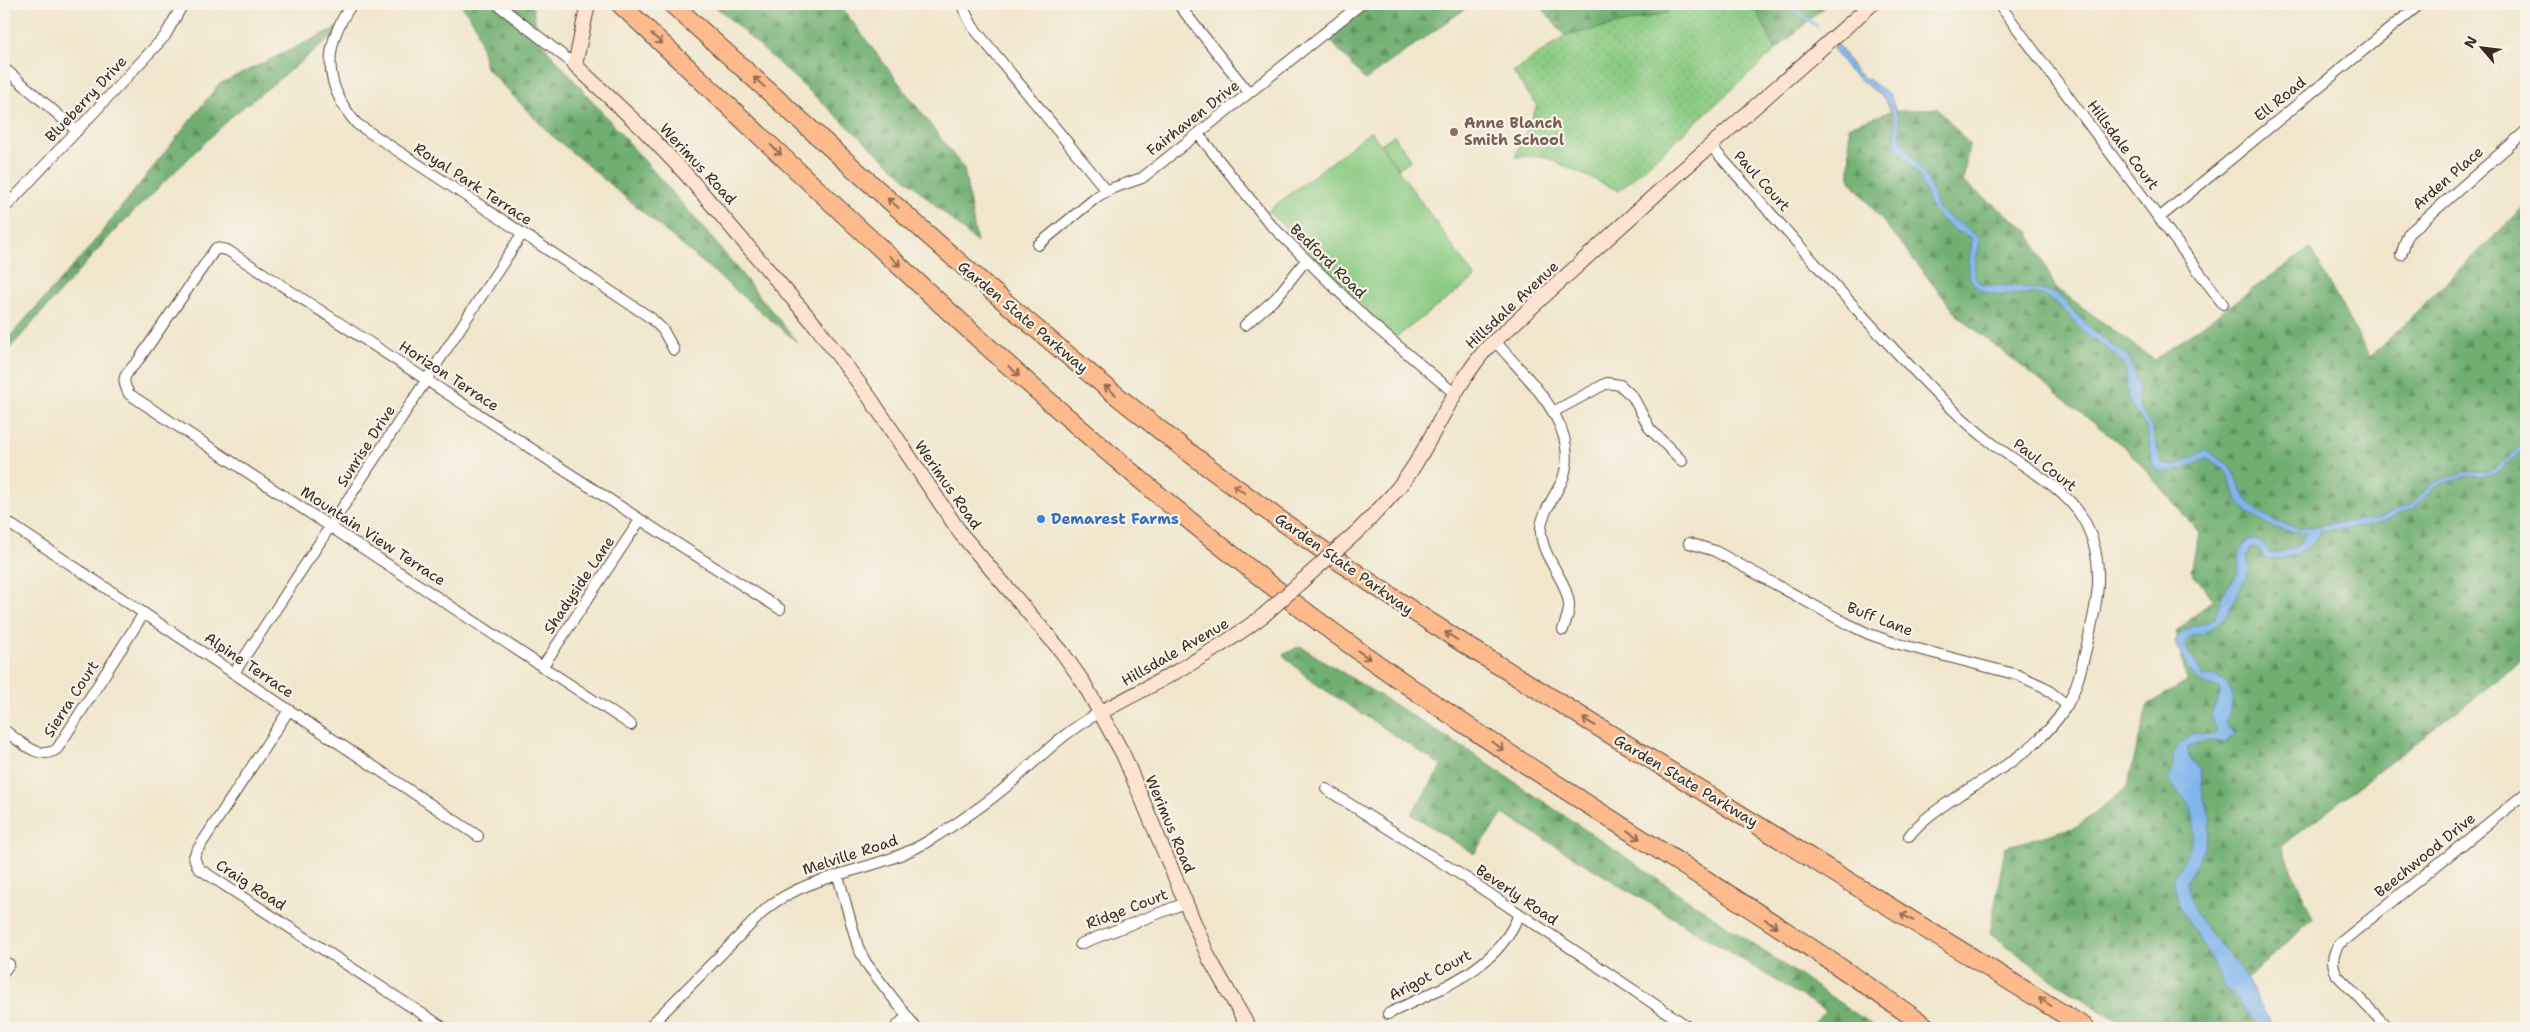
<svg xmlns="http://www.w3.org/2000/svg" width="2530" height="1032" font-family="'Shantell Sans',sans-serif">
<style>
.green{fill:url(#green-dots);stroke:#637a50}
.forest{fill:url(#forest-firs);stroke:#566c48}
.pitch{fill:#8bcb83;stroke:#637a50}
.water{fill:#7fb5ed;stroke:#5d7086}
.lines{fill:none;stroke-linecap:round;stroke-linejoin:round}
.stream{stroke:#7fb5ed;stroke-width:3}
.street-casing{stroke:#564638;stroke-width:12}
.secondary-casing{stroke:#564638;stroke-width:16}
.highway-casing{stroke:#564638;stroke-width:20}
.street{stroke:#fff;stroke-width:10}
.secondary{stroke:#fee3d1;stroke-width:14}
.highway{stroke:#fcba8d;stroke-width:18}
.secondary-bridge-casing{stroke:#564638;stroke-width:16;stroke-linecap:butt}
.secondary-bridge{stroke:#fee3d1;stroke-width:14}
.oneway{stroke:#926b50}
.education-dot{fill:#8d6e63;stroke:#f7f3e8;stroke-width:2}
.shop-dot{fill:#3f7fe0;stroke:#f7f3e8;stroke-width:2}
.labels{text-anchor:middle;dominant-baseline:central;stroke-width:4.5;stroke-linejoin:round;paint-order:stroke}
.street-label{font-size:15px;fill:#3b2a1e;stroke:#f7f3e8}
.education-label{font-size:15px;font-weight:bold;fill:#785e54;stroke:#f7f3e8;text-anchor:start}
.shop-label{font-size:15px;font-weight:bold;fill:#366cbe;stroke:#f7f3e8;text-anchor:start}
</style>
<defs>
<pattern id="green-dots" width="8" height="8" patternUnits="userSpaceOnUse" patternTransform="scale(1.25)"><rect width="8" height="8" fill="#8bcb83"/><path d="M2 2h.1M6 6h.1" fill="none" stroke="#79ae71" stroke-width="1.8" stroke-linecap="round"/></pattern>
<pattern id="forest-firs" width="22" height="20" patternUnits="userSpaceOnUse" patternTransform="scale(1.25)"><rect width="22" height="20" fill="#70af71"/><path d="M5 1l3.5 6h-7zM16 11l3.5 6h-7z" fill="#5d8f5c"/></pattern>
</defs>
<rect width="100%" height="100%" fill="#f7f3e8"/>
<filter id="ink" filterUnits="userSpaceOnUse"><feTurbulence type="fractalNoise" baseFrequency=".02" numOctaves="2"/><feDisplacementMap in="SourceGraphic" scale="10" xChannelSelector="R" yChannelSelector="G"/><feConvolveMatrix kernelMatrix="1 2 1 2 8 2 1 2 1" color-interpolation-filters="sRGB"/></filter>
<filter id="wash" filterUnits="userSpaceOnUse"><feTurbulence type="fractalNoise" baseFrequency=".0096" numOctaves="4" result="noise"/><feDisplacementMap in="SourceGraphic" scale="20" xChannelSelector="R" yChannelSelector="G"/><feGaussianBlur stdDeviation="1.12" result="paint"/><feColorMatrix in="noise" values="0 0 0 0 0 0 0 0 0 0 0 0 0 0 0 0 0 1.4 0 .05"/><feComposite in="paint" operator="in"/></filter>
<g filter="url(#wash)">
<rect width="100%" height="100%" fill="#f1e6cc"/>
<!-- green -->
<path class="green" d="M1669,4H1744L1757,11L1776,50L1619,191L1543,156L1515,157L1537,106L1513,72L1565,36L1667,13Z"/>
<!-- forest -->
<path class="forest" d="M461,4H532L539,40L712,238L797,342L549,133L486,68L476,26Z
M713,4H839L964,169L977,243Z
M1359,4H1472L1365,80L1323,32Z
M1539,4H1669L1667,13L1565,36Z
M1744,4H1822L1826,5L1776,50L1757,11Z
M338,27L335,35L231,117L118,227L4,355V343L89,248L219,84Z
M1938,108L1969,144L1963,182L2028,230L2055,287L2154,360L2310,248L2370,357L2526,205V658L2281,846L2313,919L2243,982L2270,1028H2129L2054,981L1990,933L2005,847L2078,826L2127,787L2148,704L2187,682L2176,632L2213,599L2191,571L2199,532L2127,449L1959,317L1850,180L1849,126L1889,112Z
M1300,646L1472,753L1877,1028H1809L1826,1011L1503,814L1474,854L1411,814L1442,766L1310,680L1283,655Z"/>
<!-- pitch -->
<path class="pitch" d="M1371,131L1475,278L1395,338L1268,211Z
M1394,135L1411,160L1398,169L1381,144Z"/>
<!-- water -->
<path class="water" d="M1837,43L1856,72L1890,94L1899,121L1901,139L1929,182L1937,208L1980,238C1980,256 1966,270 1981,285L2017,286L2056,293L2093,331L2128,355L2140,391L2137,399L2142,413L2152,428L2162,464L2173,466L2206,450L2232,467L2246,499L2258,511L2274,521L2299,528L2377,518L2410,505L2433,483L2463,472L2491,471L2510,457L2526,439V445L2514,459L2493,475L2465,476L2436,486L2413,509L2380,522L2357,528L2320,531C2314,549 2285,563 2266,559L2260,550L2252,547L2247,555L2250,569L2226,616L2217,625L2202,634L2191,636L2184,644L2204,677L2215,676L2227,682L2234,699L2225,724L2234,734L2226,743L2206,741L2187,748L2190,758L2201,770L2203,797L2211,817L2204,850L2186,882C2194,923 2212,933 2236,964C2251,983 2261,1007 2273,1028H2260L2223,984L2208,953L2179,907L2173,878C2187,858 2203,828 2188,804C2183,796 2174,788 2168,780L2174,768L2173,755L2176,749L2192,733L2214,735L2217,732L2211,715L2220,694L2219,688C2196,682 2197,683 2186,663C2182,655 2178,651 2175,642C2189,619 2197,630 2215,618C2218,611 2218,603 2222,596C2231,579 2243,576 2238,555L2247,541L2258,540L2267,548L2270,554L2298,546L2306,532C2283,533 2253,523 2240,503C2226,482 2237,472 2206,459C2193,465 2160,484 2152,462C2149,451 2150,439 2146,428C2142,418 2132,410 2128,399C2124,386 2130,375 2122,363C2114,351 2100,345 2089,337C2074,325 2063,303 2044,296C2022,289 1987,304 1972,282C1963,269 1974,250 1971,238L1956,231L1939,218L1930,206L1918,174L1895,146V120L1886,100L1849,71L1832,47Z"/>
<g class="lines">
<!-- stream -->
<path class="stream" d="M1787,4L1817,26"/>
</g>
</g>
<g filter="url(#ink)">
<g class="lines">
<defs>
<path id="street" d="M352,4C322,46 323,85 357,124L651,318L663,330L674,350
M497,4L575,65
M961,4L973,27L1107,191
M1178,4L1249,93
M1999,4L2223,304
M4,68L77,131
M1198,134L1270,224L1372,324L1454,393
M1710,145C1787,231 1862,319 1944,401C1960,417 1978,433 1997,447C2028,470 2070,490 2087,526C2107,568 2096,607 2086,649C2081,669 2077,689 2066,707C2040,748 1999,770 1959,795C1940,808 1923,818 1909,836
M4,209L165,36L183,4
M2159,218L2420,4
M1038,245L1098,196L1113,188L1142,178L1361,4
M2401,255L2408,234L2526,131
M1245,325L1276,298L1306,260
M1495,341C1526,378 1584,427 1562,481C1555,496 1539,517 1541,533C1543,559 1566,578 1569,604C1570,612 1565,622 1563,630
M1553,412L1607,383L1620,385L1633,397L1650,429L1682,461
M4,520L478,836
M1689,543L1715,551L1844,622L1869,634L1895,643L2018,675L2044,687L2067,705
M543,666L640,520
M234,673L522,234
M289,710L196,852L194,857L198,868L444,1028
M631,725L129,394C120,377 125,375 137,362L216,248L227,250C412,369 594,492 780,609
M4,730C19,740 39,762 57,749L144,613
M1326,789L1466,878L1690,1028
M838,876L858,947L866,963L916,1028
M1080,944L1185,903
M4,971L9,964
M1388,1014C1439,988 1497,971 1519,914
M648,1028L767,908C813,872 875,872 925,843C955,825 985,805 1012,782C1041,756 1066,730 1101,712
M895,1028L907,1016
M2388,1028L2337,975C2331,963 2332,956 2339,944L2526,793"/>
<path id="secondary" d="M588,4L575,65L642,128L685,173L816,326L870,398L961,534L1062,652L1083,682L1123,754L1209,958L1249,1028
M1359,530C1379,509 1399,490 1414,466C1439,426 1456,384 1487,348L1677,175L1872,4
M1101,712C1158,682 1213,654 1264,615"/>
<path id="highway" d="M620,4C848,217 1071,437 1322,624C1517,769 1730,887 1928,1028
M672,4C802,121 931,241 1065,353C1192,460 1328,558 1469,647L2086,1028"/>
</defs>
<!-- street casing -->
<use href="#street" class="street-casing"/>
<!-- secondary casing -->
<use href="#secondary" class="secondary-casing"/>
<!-- highway casing -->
<use href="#highway" class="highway-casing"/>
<!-- street -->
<use href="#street" class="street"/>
<!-- secondary -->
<use href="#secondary" class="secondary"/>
<!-- highway -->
<use href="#highway" class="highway"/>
<defs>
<path id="secondary-bridge" d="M1264,615L1359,530"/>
</defs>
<!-- secondary-bridge casing -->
<use href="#secondary-bridge" class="secondary-bridge-casing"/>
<!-- secondary-bridge -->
<use href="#secondary-bridge" class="secondary-bridge"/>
</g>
<!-- one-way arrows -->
<defs><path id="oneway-shaft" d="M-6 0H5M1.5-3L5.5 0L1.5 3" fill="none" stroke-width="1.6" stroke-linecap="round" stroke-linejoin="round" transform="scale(1.25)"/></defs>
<g class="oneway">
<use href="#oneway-shaft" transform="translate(657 39) rotate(43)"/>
<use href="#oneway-shaft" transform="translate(759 82) rotate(-138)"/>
<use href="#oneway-shaft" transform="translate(776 150) rotate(43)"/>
<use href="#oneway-shaft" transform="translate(893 203) rotate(-138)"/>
<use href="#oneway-shaft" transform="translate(895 261) rotate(43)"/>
<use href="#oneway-shaft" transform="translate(1014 371) rotate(42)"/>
<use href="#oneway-shaft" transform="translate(1110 390) rotate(-141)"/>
<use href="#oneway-shaft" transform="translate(1239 489) rotate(-143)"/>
<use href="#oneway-shaft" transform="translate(1451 636) rotate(-148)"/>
<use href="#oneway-shaft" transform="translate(1364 655) rotate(36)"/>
<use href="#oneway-shaft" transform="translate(1589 722) rotate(-149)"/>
<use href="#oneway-shaft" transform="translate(1498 746) rotate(33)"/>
<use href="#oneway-shaft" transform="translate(1634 835) rotate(33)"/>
<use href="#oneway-shaft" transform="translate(1907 917) rotate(-149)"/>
<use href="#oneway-shaft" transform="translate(1771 923) rotate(33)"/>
<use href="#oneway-shaft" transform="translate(2045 1002) rotate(-148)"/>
</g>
</g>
<!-- markers -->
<circle class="education-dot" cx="1454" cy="132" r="5"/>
<circle class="shop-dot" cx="1041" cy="519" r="5"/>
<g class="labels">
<!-- street labels -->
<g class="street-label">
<text transform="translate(86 99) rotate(-47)">Blueberry Drive</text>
<text transform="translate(2280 99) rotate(-39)">Ell Road</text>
<text transform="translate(1193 118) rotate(-38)">Fairhaven Drive</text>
<text transform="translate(2123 145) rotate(53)">Hillsdale Court</text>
<text transform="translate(698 164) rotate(47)">Werimus Road</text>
<text transform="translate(2448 178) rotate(-41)">Arden Place</text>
<text transform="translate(1762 181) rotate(48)">Paul Court</text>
<text transform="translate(473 184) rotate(33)">Royal Park Terrace</text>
<text transform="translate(1328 261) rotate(44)">Bedford Road</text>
<text transform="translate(1512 305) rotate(-43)">Hillsdale Avenue</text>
<text transform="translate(1023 317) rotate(40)">Garden State Parkway</text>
<text transform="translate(449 376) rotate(33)">Horizon Terrace</text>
<text transform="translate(366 446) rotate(-57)">Sunrise Drive</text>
<text transform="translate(2045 465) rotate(38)">Paul Court</text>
<text transform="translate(948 485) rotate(55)">Werimus Road</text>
<text transform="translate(373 536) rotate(33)">Mountain View Terrace</text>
<text transform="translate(1344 564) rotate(35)">Garden State Parkway</text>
<text transform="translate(579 585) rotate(-56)">Shadyside Lane</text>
<text transform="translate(1880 619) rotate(21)">Buff Lane</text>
<text transform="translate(1175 652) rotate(-30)">Hillsdale Avenue</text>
<text transform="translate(249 665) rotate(34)">Alpine Terrace</text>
<text transform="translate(71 699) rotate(-57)">Sierra Court</text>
<text transform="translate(1686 781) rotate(31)">Garden State Parkway</text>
<text transform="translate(1170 824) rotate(67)">Werimus Road</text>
<text transform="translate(850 855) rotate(-18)">Melville Road</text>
<text transform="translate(2425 855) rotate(-39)">Beechwood Drive</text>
<text transform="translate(251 885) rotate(33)">Craig Road</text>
<text transform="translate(1517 895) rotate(34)">Beverly Road</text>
<text transform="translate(1127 909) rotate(-21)">Ridge Court</text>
<text transform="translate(1430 975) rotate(-28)">Arigot Court</text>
</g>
<!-- education labels -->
<g class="education-label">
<text x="1464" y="123">Anne Blanch<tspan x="1464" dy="17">Smith School</tspan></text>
</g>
<!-- shop labels -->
<g class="shop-label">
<text x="1051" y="519">Demarest Farms</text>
</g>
</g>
<!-- margin -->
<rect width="2530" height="1032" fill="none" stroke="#f7f3e8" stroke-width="20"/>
<!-- north arrow -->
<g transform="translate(2482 48) rotate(298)" stroke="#f7f3e8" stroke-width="4" paint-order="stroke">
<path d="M0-4L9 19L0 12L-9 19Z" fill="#3b2a1e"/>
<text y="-8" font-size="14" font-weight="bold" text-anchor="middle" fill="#3b2a1e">N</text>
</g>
</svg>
